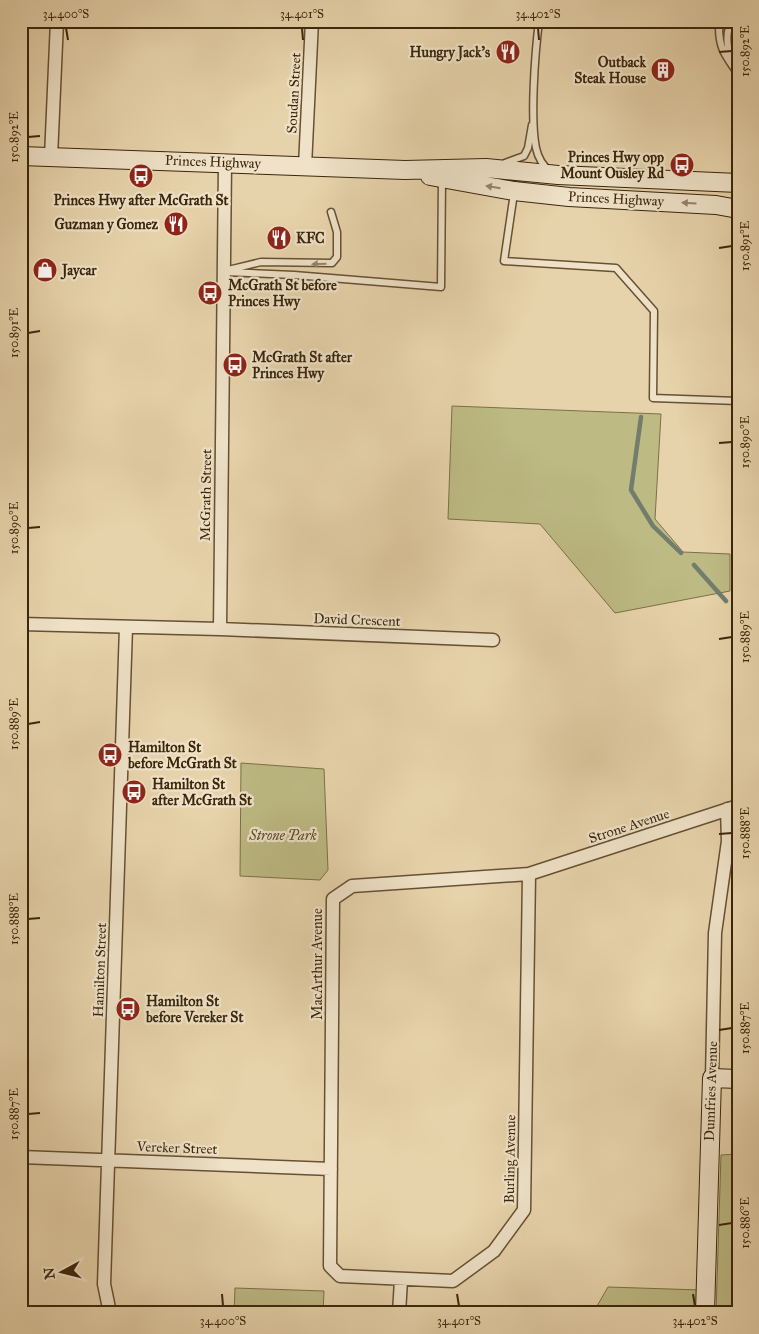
<svg xmlns="http://www.w3.org/2000/svg" width="759" height="1334" font-family="'IM FELL Great Primer',serif">
<style>
.green{fill:#bdba84;stroke:#7c7048}
.lines{fill:none;stroke-linecap:round;stroke-linejoin:round}
.stream{stroke:#727d6d;stroke-width:4.5}
.lane-casing{stroke:#665133;stroke-width:9}
.street-casing{stroke:#665133;stroke-width:15}
.secondary-casing{stroke:#3b260b;stroke-width:20}
.lane{stroke:#efe2c8;stroke-width:6}
.street{stroke:#efe2c8;stroke-width:12}
.secondary{stroke:#efe2c8;stroke-width:18}
.oneway{fill:#95846a}
.ticks{fill:none;stroke:#3b260b;stroke-width:2}
.labels{text-anchor:middle;dominant-baseline:central;stroke-width:4.5;stroke-linejoin:round;paint-order:stroke}
.poi-label{font-size:14px;font-weight:bold;fill:#3b260b;stroke:#efe2c8;text-anchor:start}
.street-label{font-size:14px;fill:#3b260b;stroke:#efe2c8}
.park-label{font-size:14px;font-style:italic;fill:#5c4b29;stroke:#efe2c8}
.neatline{fill:none;stroke:#3b260b;stroke-width:2}
.ticks-label{font-size:12px;text-anchor:middle;fill:#3b260b}
</style>
<rect width="100%" height="100%" fill="#e7d3ab"/>
<filter id="stains"><feTurbulence type="fractalNoise" baseFrequency=".004" numOctaves="4"/><feColorMatrix values="0 0 0 0 .2 0 0 0 0 .09 0 0 0 0 .02 0 0 0 .5 -.17"/></filter>
<radialGradient id="worn" r=".72"><stop offset=".6" stop-color="#630" stop-opacity="0"/><stop offset="1" stop-color="#630" stop-opacity=".3"/></radialGradient>
<!-- green -->
<path class="green" d="M452,406L661,414L655,519L683,552L730,554V591L615,613L540,524L448,519Z
M241,763L324,769L328,870L320,880L240,876Z
M738,1154L736,1313H716L721,1155Z
M608,1287L701,1290L700,1313H593Z
M235,1288L324,1291L323,1313H234Z"/>
<g class="lines">
<!-- stream -->
<path class="stream" d="M641,417L631,490L653,526L681,553
M694,565L726,601"/>
<defs>
<path id="lane" d="M539,21C535,53 530,119 536,148C538,157 543,166 550,171
M727,21L719,27C719,50 726,56 738,74
M731,61C728,50 724,30 733,21
M505,163L524,156L528,148L532,125
M514,193L504,261L616,268L654,311L653,398L738,401
M228,270L261,262L332,263L337,257V232L331,212
M224,272L294,275L441,287L442,179"/>
<path id="street" d="M51,157L57,21
M305,166L312,21
M21,624L220,629L225,163
M220,629L493,640
M529,874L524,1210L494,1251L453,1281L340,1276L330,1266L333,899L352,886L529,874L738,806
M712,1078L715,933L728,841L727,809
M21,1157L331,1169
M110,1313L104,1284L126,627
M399,1313L401,1280"/>
<path id="secondary" d="M21,156L405,170L486,168L558,175L738,183
M430,176L514,191L569,197L716,205L738,209
M705,1313L712,1078L738,1079"/>
</defs>
<!-- lane casing -->
<use href="#lane" class="lane-casing"/>
<!-- street casing -->
<use href="#street" class="street-casing"/>
<!-- secondary casing -->
<use href="#secondary" class="secondary-casing"/>
<!-- lane -->
<use href="#lane" class="lane"/>
<!-- street -->
<use href="#street" class="street"/>
<!-- secondary -->
<use href="#secondary" class="secondary"/>
</g>
<!-- one-way arrows -->
<defs><path id="oneway-solid" d="M-6-.8H1V-3.2L6.5 0L1 3.2V.8H-6Z" transform="scale(1.25)"/></defs>
<g class="oneway">
<use href="#oneway-solid" transform="translate(493 187) rotate(-171)"/>
<use href="#oneway-solid" transform="translate(689 203) rotate(-177)"/>
<use href="#oneway-solid" transform="translate(319 264) rotate(179)"/>
</g>
<!-- ticks -->
<path class="ticks" d="M66,28L68,40M302,28L303,40M538,28L539,40M719,52L732,51M28,137L40,136M719,248L732,246M28,333L40,331M719,443L732,442M28,528L40,527M719,639L732,637M28,724L40,722M719,834L732,833M28,919L40,918M719,1030L732,1028M28,1114L40,1113M719,1225L732,1223M222,1294L223,1306M457,1294L459,1306M693,1294L695,1306"/>
<!-- icons -->
<defs>
<symbol id="restaurant-disc" viewBox="-11 -11 22 22"><circle r="9.5" fill="#8f2418" stroke="#efe2c8"/><path d="M-5-6h1v4h1v-4h1v4h1v-4h1v5L-1.5 .5V6h-2V.5L-5-1ZM5-6V6H3V1.5H1.5Q1.5-4 5-6Z" fill="#fff"/></symbol>
<symbol id="building-disc" viewBox="-11 -11 22 22"><circle r="9.5" fill="#8f2418" stroke="#efe2c8"/><path d="M-4-6H4V6H1V3H-1V6H-4ZM-2.5-4.3h1.7v1.8h-1.7ZM.8-4.3h1.7v1.8H.8ZM-2.5-1h1.7V.8h-1.7ZM.8-1h1.7V.8H.8Z" fill="#fff"/></symbol>
<symbol id="bus-disc" viewBox="-11 -11 22 22"><circle r="9.5" fill="#8f2418" stroke="#efe2c8"/><path d="M-5-6H5V4H4V6H2V4H-2V6H-4V4H-5ZM-3.5-4V0h7V-4ZM-3.5 1.2v1.5H-2V1.2ZM2 1.2v1.5H3.5V1.2Z" fill="#fff"/></symbol>
<symbol id="shop-disc" viewBox="-11 -11 22 22"><circle r="9.5" fill="#8f2418" stroke="#efe2c8"/><path d="M-5-2.5h2.3a2.7 3.5 0 0 1 5.4 0H5L5.5 6h-11ZM-1.5-2.5h3a1.5 2.3 0 0 0-3 0Z" fill="#fff"/></symbol>
</defs>
<g fill-rule="evenodd">
<use href="#restaurant-disc" x="494" y="38" width="28" height="28"/>
<use href="#building-disc" x="649" y="56" width="28" height="28"/>
<use href="#bus-disc" x="668" y="151" width="28" height="28"/>
<use href="#bus-disc" x="127" y="162" width="28" height="28"/>
<use href="#restaurant-disc" x="162" y="210" width="28" height="28"/>
<use href="#restaurant-disc" x="265" y="224" width="28" height="28"/>
<use href="#shop-disc" x="31" y="256" width="28" height="28"/>
<use href="#bus-disc" x="196" y="279" width="28" height="28"/>
<use href="#bus-disc" x="221" y="351" width="28" height="28"/>
<use href="#bus-disc" x="96" y="741" width="28" height="28"/>
<use href="#bus-disc" x="120" y="778" width="28" height="28"/>
<use href="#bus-disc" x="114" y="995" width="28" height="28"/>
</g>
<g class="labels">
<!-- poi labels -->
<g class="poi-label">
<text x="490" y="52" text-anchor="end">Hungry Jack's</text>
<text x="646" y="62" text-anchor="end">Outback<tspan x="646" dy="16">Steak House</tspan></text>
<text x="664" y="157" text-anchor="end">Princes Hwy opp<tspan x="664" dy="16">Mount Ousley Rd</tspan></text>
<text x="141" y="200" text-anchor="middle">Princes Hwy after McGrath St</text>
<text x="158" y="224" text-anchor="end">Guzman y Gomez</text>
<text x="296" y="238">KFC</text>
<text x="62" y="270">Jaycar</text>
<text x="228" y="285">McGrath St before<tspan x="228" dy="16">Princes Hwy</tspan></text>
<text x="252" y="357">McGrath St after<tspan x="252" dy="16">Princes Hwy</tspan></text>
<text x="128" y="747">Hamilton St<tspan x="128" dy="16">before McGrath St</tspan></text>
<text x="152" y="784">Hamilton St<tspan x="152" dy="16">after McGrath St</tspan></text>
<text x="146" y="1001">Hamilton St<tspan x="146" dy="16">before Vereker St</tspan></text>
</g>
<!-- street labels -->
<g class="street-label">
<text transform="translate(294 93) rotate(-87)">Soudan Street</text>
<text transform="translate(213 162) rotate(2)">Princes Highway</text>
<text transform="translate(616 199) rotate(3)">Princes Highway</text>
<text transform="translate(206 495) rotate(-89)">McGrath Street</text>
<text transform="translate(357 620) rotate(2)">David Crescent</text>
<text transform="translate(629 826) rotate(-18)">Strone Avenue</text>
<text transform="translate(317 964) rotate(-90)">MacArthur Avenue</text>
<text transform="translate(100 970) rotate(-88)">Hamilton Street</text>
<text transform="translate(711 1091) rotate(-88)">Dumfries Avenue</text>
<text transform="translate(177 1148) rotate(2)">Vereker Street</text>
<text transform="translate(510 1159) rotate(-89)">Burling Avenue</text>
</g>
<!-- park labels -->
<g class="park-label">
<text x="283" y="835">Strone Park</text>
</g>
</g>
<!-- margin -->
<rect width="759" height="1334" fill="none" stroke="#e7d3ab" stroke-width="55"/>
<!-- north arrow -->
<g transform="translate(62 1272) rotate(263)" stroke="#efe2c8" stroke-width="4" paint-order="stroke">
<path d="M0-4L9 19L0 12L-9 19Z" fill="#3b260b"/>
<text y="-8" font-size="14" font-weight="bold" text-anchor="middle" fill="#3b260b">N</text>
</g>
<rect x="28" y="28" width="704" height="1278" class="neatline"/>
<g class="ticks-label">
<text x="66" y="18">34.400°S</text>
<text x="302" y="18">34.401°S</text>
<text x="538" y="18">34.402°S</text>
<text transform="translate(745 51) rotate(-90)" y="4">150.892°E</text>
<text transform="translate(14 137) rotate(-90)" y="4">150.892°E</text>
<text transform="translate(745 246) rotate(-90)" y="4">150.891°E</text>
<text transform="translate(14 333) rotate(-90)" y="4">150.891°E</text>
<text transform="translate(745 442) rotate(-90)" y="4">150.890°E</text>
<text transform="translate(14 528) rotate(-90)" y="4">150.890°E</text>
<text transform="translate(745 637) rotate(-90)" y="4">150.889°E</text>
<text transform="translate(14 724) rotate(-90)" y="4">150.889°E</text>
<text transform="translate(745 833) rotate(-90)" y="4">150.888°E</text>
<text transform="translate(14 919) rotate(-90)" y="4">150.888°E</text>
<text transform="translate(745 1028) rotate(-90)" y="4">150.887°E</text>
<text transform="translate(14 1114) rotate(-90)" y="4">150.887°E</text>
<text transform="translate(745 1223) rotate(-90)" y="4">150.886°E</text>
<text x="223" y="1325">34.400°S</text>
<text x="459" y="1325">34.401°S</text>
<text x="695" y="1325">34.402°S</text>
</g>
<rect width="100%" height="100%" filter="url(#stains)"/>
<rect width="100%" height="100%" fill="url(#worn)"/>
</svg>
